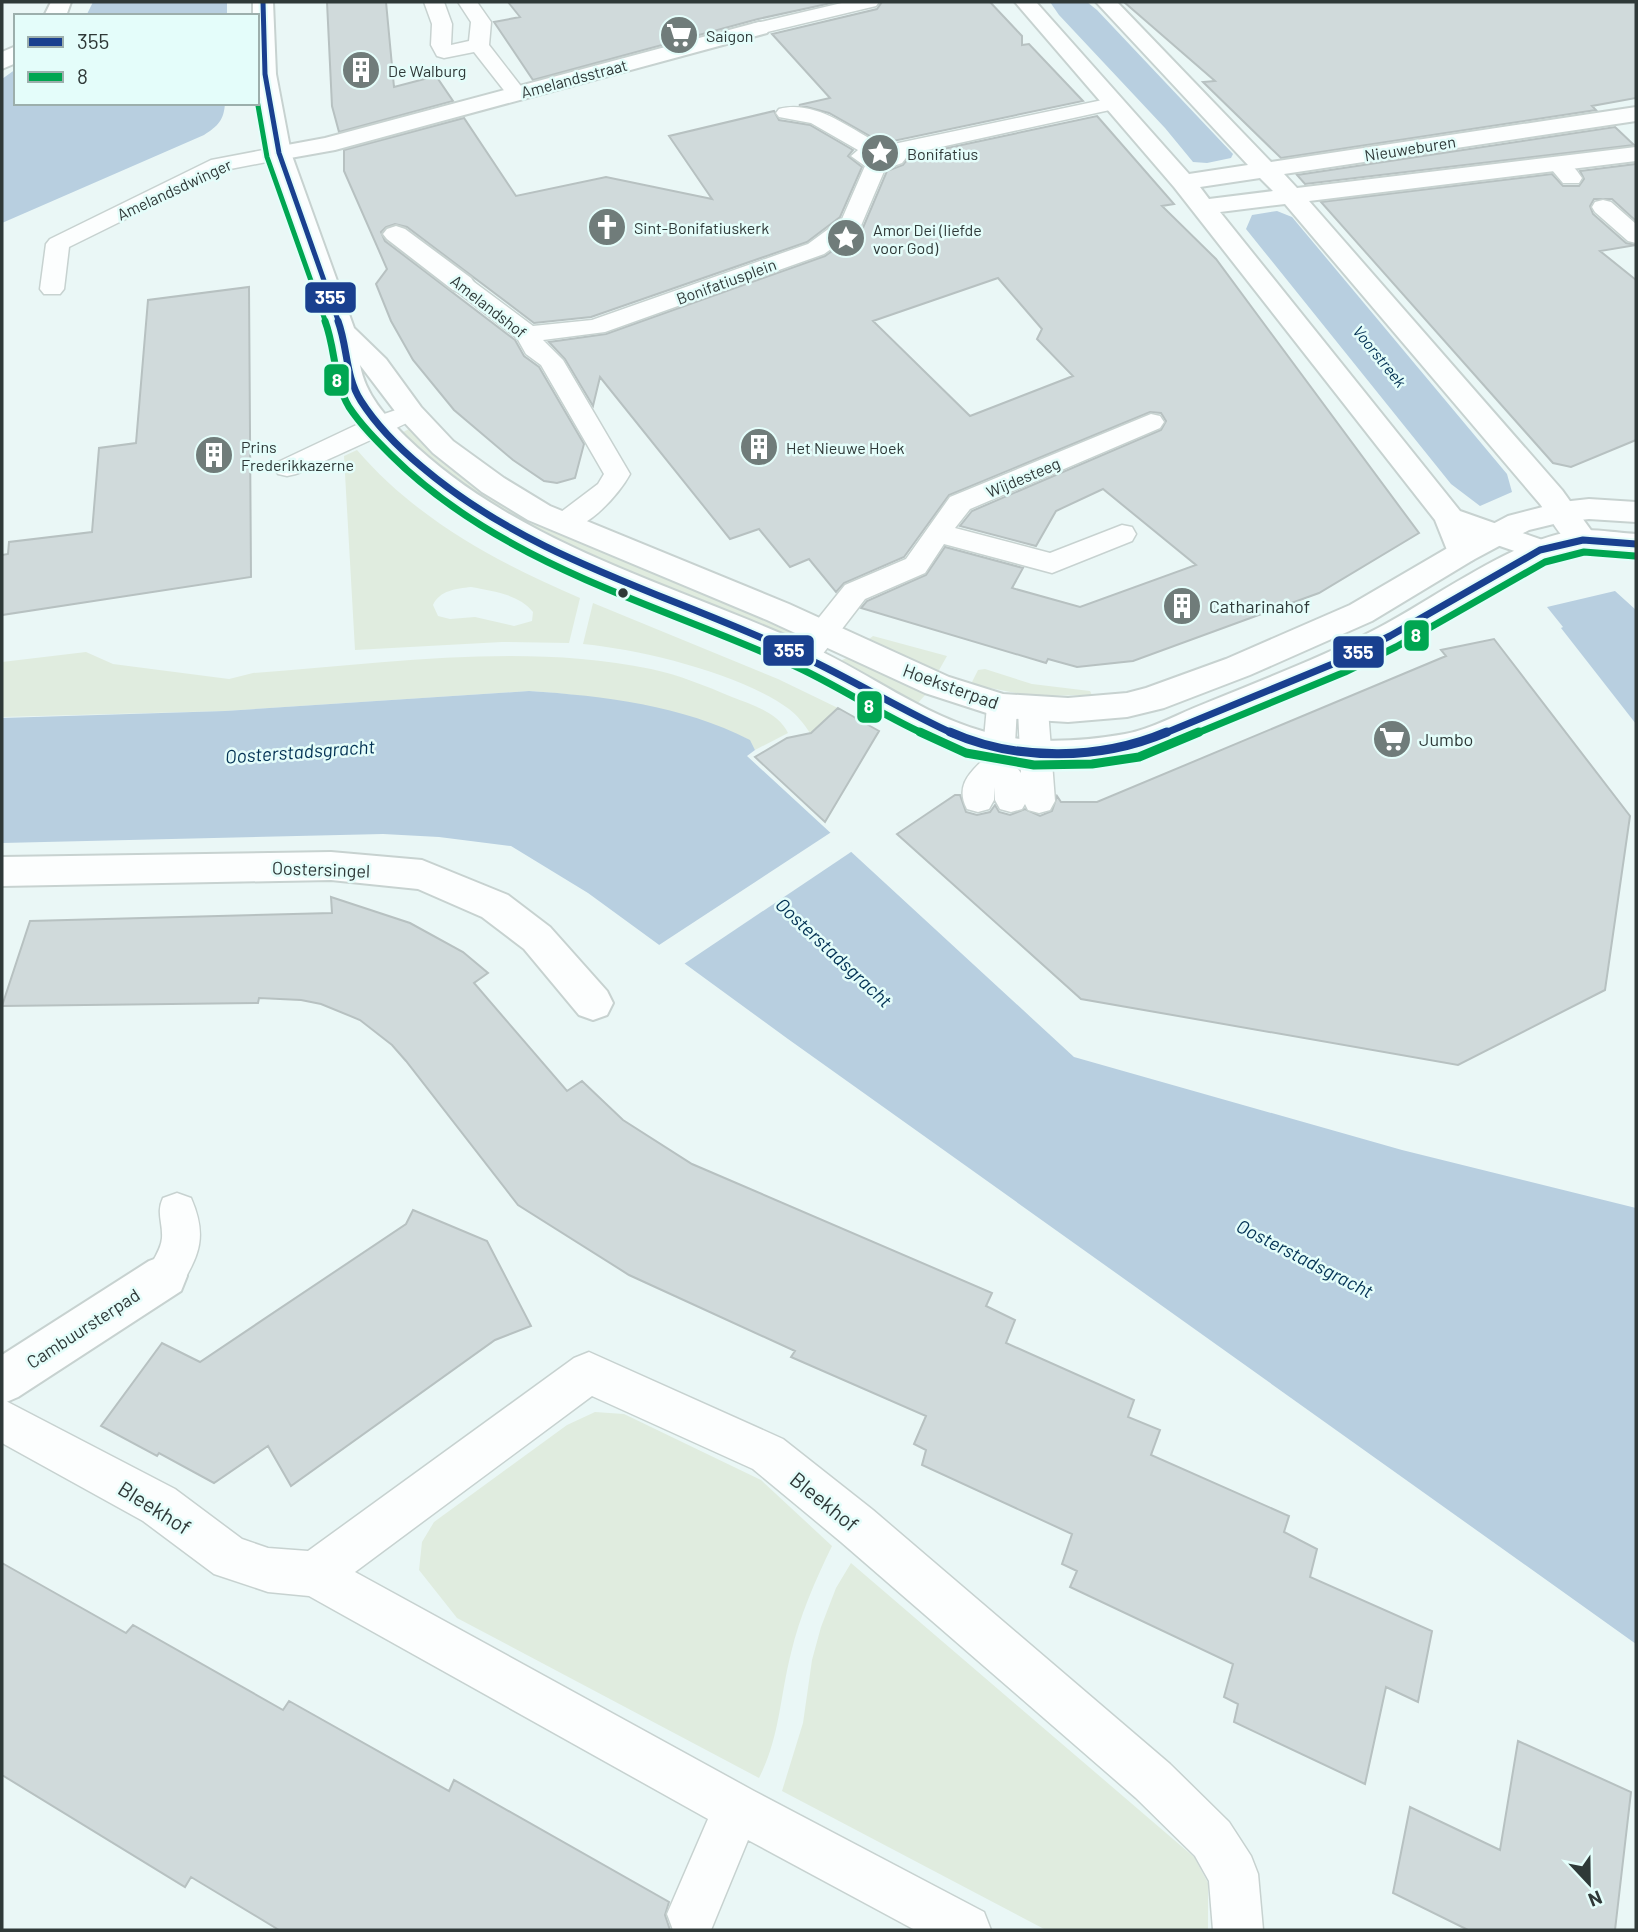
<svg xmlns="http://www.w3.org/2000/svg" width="1638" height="1932" font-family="Barlow,sans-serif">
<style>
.green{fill:#e0ecdf;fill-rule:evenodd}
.water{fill:#b8cfe0}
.pier{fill:#eaf7f6}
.building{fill:#d0dadb;stroke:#b7c1c1;stroke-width:2;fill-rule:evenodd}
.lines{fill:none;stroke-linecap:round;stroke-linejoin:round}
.lane-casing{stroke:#c7d2d0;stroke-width:3}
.street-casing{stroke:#c7d2d0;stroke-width:4}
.secondary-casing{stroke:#c7d2d0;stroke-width:4}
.lane{fill:#fcfefe;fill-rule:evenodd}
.street{fill:#fcfefe;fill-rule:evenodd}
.secondary{fill:#fcfefe;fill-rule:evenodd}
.bus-1-far2-casing{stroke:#e4fdfa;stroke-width:9}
.bus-1-far1-casing{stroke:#e4fdfa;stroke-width:11}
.bus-1-casing{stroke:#e4fdfa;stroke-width:14}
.bus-2-far2-casing{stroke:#e4fdfa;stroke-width:9}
.bus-2-far1-casing{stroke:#e4fdfa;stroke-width:11}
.bus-2-casing{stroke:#e4fdfa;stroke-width:14}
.bus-1-far2{stroke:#19408f;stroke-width:5}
.bus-1-far1{stroke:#19408f;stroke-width:7}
.bus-1{stroke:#19408f;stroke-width:9}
.bus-2-far2{stroke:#00a651;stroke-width:5}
.bus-2-far1{stroke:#00a651;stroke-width:7}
.bus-2{stroke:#00a651;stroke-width:9}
.bus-dot{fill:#2f3938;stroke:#e4fdfa;stroke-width:2.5}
.labels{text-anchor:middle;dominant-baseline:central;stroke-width:5;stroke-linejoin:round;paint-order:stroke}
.far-poi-label{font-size:16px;fill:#2f3938;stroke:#e4fdfa;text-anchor:start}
.far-street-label{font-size:16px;fill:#2f3938;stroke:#e4fdfa}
.far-water-label{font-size:16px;font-style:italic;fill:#033254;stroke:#e4fdfa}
.poi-label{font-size:18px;fill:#2f3938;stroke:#e4fdfa;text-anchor:start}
.street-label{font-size:18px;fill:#2f3938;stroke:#e4fdfa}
.water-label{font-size:19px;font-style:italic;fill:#033254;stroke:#e4fdfa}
.near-street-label{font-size:21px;fill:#2f3938;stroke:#e4fdfa}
.line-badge{stroke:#e4fdfa;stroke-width:2.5}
.badge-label{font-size:19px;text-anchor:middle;font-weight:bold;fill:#fff}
</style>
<rect width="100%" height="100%" fill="#eaf7f6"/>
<!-- green -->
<path class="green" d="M409,429L447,463L794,634L786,637L568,550L471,497L401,433Z
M357,450C416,519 498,563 580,598L569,643L502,642L355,650L344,456ZM471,587C492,591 519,594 533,612L532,621L514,626L475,617L450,619L438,616L433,605C440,590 456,589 471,587Z
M593,603L778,679L838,708L810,733C804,724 797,715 789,709C739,673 643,650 583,644Z
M873,636L947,656L938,672L868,640Z
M86,652L113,664L167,671L229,679L253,673C384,664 521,642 651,669C679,675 706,686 732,697C752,705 778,712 788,733L755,750L747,739C676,709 605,696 529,691L225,711L2,717V662Z
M849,657L927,693L917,704L842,663V660Z
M985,669L1032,684L1090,691L1092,695L1031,696L975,685L972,682L978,670Z
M595,1412L624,1414L761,1480L832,1546C815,1581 800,1615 791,1653C780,1696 780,1737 759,1778L457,1618L419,1570L422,1542L434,1522L567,1425Z
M851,1563L1194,1857L1208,1883V1930H1046L782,1791L803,1723L812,1660L821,1627L836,1588Z"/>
<!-- water -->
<path class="water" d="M93,2H227V16H86Z
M1050,2H1087L1097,10L1233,154L1231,158L1207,163L1193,162L1165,128L1059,15Z
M16,69V103H225C224,120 218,126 204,135L2,223V79Z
M1277,211L1292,217L1507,474L1512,492L1480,506L1451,484L1246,229L1252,215Z
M1615,591L1636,610V724L1561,628L1563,627L1547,607Z
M529,691C604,696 682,705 750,740L755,750L747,756L1074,1057L1402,1150L1636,1208V1644L788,1039L588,893L511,846L439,837L383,834L2,843V718L225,711Z"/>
<!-- pier -->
<path class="pier" d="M833,831L854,850L681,966L656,947Z"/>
<!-- building -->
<path class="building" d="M327,2H386L394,87L436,76L453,101L339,132L332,106Z
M508,2H836L758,19L533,80L494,22L520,17Z
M882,2H990L1022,36V45L1029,44L1083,101L888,142L885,152L875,151L880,146L875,139L829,113L799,105L830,98L772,34L877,9Z
M1124,2H1636V98L1592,106L1596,110L1281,158L1203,82L1215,81Z
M774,111L779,120L810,125L853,150L848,156L862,167L840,217L807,242L591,317L534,323L407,227L395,224L386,227L381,232L385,241L515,340L524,356L539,367L584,444L575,478L557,483L544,481L513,460L454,410L413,360L391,321L376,284L387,269L344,171V150L464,118L516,196L606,177L712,199L669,136Z
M1097,116L1174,204L1162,206L1216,259L1419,533L1319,593L1133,661L1077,667L1048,659L1046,663L861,608L867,601L926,575L945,547L1023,568L1012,588L1080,607L1196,565L1103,489L1056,511L1036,546L960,526L972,511L1161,430L1166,421L1161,413L1150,412L949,495L904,557L844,583L836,592L809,559L790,567L759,529L730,539L600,377L593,406L565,359L549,342L606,334L825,256L862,230L887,171L903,165L910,156ZM998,278L1042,329L1037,339L1073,376L970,416L873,321Z
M1615,127L1634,145L1305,184L1297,175Z
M1636,164V221L1612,199H1594L1590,206L1593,214L1626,243L1636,245L1600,251L1636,280V440L1571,467L1553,463L1321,202L1552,174L1563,186H1579L1584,179L1580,171Z
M249,287L251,577L2,615V555L8,554L9,542L92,532L99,448L136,443L148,300Z
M1494,639L1630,816L1605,990L1458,1065L1081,999L897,834L955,795H960L966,812L977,815L990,812L995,805L999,812L1010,815L1025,809L1040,816L1052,811L1057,796L1061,802H1097L1446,656L1441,650Z
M838,708L879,731L825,822L755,757L787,738L811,733Z
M331,897L410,923L463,952L488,973L474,983L567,1091L582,1081L623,1120L692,1164L992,1293L986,1306L1015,1320L1006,1343L1134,1400L1128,1417L1160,1430L1151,1455L1289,1516L1284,1532L1317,1549L1310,1577L1432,1631L1418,1702L1386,1687L1365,1784L1234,1722L1238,1704L1224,1697L1233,1664L1070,1587L1077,1571L1062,1564L1072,1534L922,1465L926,1450L914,1444L926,1416L791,1357L795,1351L629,1275L518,1205L406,1061L392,1045L360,1020L321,1004L301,1000L259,998L258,1003L2,1006L30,921L332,913Z
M413,1210L487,1241L531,1326L495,1340L291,1486L268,1446L214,1483L159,1453L157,1456L101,1426L162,1343L200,1362L406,1224Z
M2,1563L126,1633L133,1625L283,1710L289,1701L449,1791L454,1780L669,1902L665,1915L670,1930H279L191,1877L185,1887L2,1775Z
M1518,1741L1631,1792L1615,1930H1468L1393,1893L1410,1807L1500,1850Z"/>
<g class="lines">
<defs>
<path id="lane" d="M424,2H444L452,24L451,45L469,41L471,22L458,2H477L491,22L489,45L527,94L524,98H510L474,52L444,58L437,56L431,45L432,24Z
M846,2H879L876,6L759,34L749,28L752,24Z
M1112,98L1119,100L1122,104L1119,108L909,154L902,163L885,169L860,228L824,254L605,332L543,340L563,360L630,474C618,496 581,538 553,530L549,524L553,518L598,484L604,474L541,365L526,354L517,338L454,289L450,284L454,279H470L533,326L592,320L808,244L842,219L865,166L851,156L858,150L811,123L779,117L776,113L779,109C813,100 845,125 874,141L877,146L870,152L881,156L887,154L889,145Z
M279,147L287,148L290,153L287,158L225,170L69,247L64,289L60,294H44L40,289L46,244L50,239L211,160Z
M1558,157C1569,160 1576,169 1582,178L1579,183H1563L1547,164L1550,159Z
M1603,200L1611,202L1636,224V243L1628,241L1595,212L1592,207L1595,202Z
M411,405L420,407L424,413C420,419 313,466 296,474L287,476L278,474L274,468L278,462L369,419Z
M1151,414L1160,416L1164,422L1160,428L970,509L955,528L1050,553L1122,525L1132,527L1136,534L1132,541L1052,573L944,544L925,573L865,599L815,664L804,668L793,664L789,657L793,650L845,585L906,559L950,497Z
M1002,695L1013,698L1017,706L1014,764L1021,773L1018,710L1022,702L1033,699L1044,702L1048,710L1055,801L1050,810L1039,813L1028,810L1025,804L1022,809L1011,812L1000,809L995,800V787L994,800L989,809L978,812L967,809C956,788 967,775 982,761L987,706L991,698Z
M177,1193L191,1198C208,1237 199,1255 179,1289L165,1295L151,1289L145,1276C150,1264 161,1251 162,1238C163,1222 156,1213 163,1198Z
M589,1352L783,1439L873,1510L1170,1764L1229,1822L1251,1856L1258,1874L1263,1930H1213L1209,1881L1195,1856L1136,1798L841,1542L753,1469L592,1396L355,1572L754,1791L984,1912L991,1930H915L748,1840L711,1930H673L667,1914L708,1819L309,1596L268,1592L214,1574L143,1521L2,1443V1399L175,1489L242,1539L268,1548L308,1551L574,1358Z"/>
<path id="street" d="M51,2H71L66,16H44Z
M1015,2H1036L1189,174L1248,165L1096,2H1117L1271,162L1636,107V121L1284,174L1297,188L1636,147V161L1309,201L1562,490L1598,540L1594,547C1567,555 1555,524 1540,504L1285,204L1220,212L1460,511L1551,543L1555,550L1551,557L1540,560L1474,537L1477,553L1473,560L1462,563L1451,560L1435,520L1174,187ZM1260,178L1273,191L1209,199L1200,187Z
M759,22L767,23L770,28L767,33L335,150L279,160L271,158L267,153L271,148L325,138Z
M16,46V63L2,69V52Z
M396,226L405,229L471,278L475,284L471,290L462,292L453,290L387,239L383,234L387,229Z
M331,852L422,860L508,895L550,927L607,991L613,1003L607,1015L593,1020L579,1015L524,949L482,917L418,889L331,880L2,886V857Z
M165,1255L181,1261L187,1276L181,1291L18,1397L2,1404V1355L149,1261Z"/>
<path id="secondary" d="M253,2H273L276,74L291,153L354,328L386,359L421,407L453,441L504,478L550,506L789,604L949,677L1003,694L1068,698L1127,693L1146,688L1226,659L1350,605L1451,546L1508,516L1562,502L1589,499L1636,502V522L1589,519L1562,522L1529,530L1473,560L1372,621L1250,675L1164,708L1127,717L1068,722L1002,718L925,693L767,620L528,520L482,492L433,453L401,419L360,365C365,394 386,417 406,437C518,546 675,584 814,648C870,674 922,714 982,731C1027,745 1079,742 1125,734C1152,729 1180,713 1206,703C1264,679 1323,657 1378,628C1434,599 1524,531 1586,530C1602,530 1619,533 1636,534V554L1583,550L1550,558L1401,644L1352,669L1136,758L1092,765L1035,766L998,761L958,750L889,719L792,665L522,549L446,504L401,465L368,431L346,400L334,375L329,331L267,153L257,94V16H253Z"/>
</defs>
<!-- lane casing -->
<use href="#lane" class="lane-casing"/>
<!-- street casing -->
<use href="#street" class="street-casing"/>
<!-- secondary casing -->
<use href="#secondary" class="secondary-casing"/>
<!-- lane -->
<use href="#lane" class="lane"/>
<!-- street -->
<use href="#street" class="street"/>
<!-- secondary -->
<use href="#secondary" class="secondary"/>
<defs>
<path id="bus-1-far2" d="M263,2L265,74L279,153L339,323"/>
<path id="bus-1-far1" d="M338,321C348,348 345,376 361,401C377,426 399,448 422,467C532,561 675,595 804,657C855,681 903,711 954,734
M1163,734L1340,661L1390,636L1540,550L1583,540L1636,544"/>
<path id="bus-1" d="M950,732C1017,762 1101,760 1167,732"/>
<path id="bus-2-far2" d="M257,100L267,157L326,323"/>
<path id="bus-2-far1" d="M325,321C336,350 333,380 349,407C361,425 376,440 391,455C501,565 659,604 797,667C840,687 880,714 924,734
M1195,734L1345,672L1396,647L1545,562L1584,552L1635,556"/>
<path id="bus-2" d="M920,732L966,753L1034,765L1092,764L1139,757L1199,732"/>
</defs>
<!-- bus-1-far2 casing -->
<use href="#bus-1-far2" class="bus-1-far2-casing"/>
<!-- bus-1-far1 casing -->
<use href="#bus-1-far1" class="bus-1-far1-casing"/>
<!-- bus-1 casing -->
<use href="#bus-1" class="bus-1-casing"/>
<!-- bus-2-far2 casing -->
<use href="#bus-2-far2" class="bus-2-far2-casing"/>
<!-- bus-2-far1 casing -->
<use href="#bus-2-far1" class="bus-2-far1-casing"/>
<!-- bus-2 casing -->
<use href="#bus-2" class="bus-2-casing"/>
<!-- bus-1-far2 -->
<use href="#bus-1-far2" class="bus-1-far2"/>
<!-- bus-1-far1 -->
<use href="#bus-1-far1" class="bus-1-far1"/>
<!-- bus-1 -->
<use href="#bus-1" class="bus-1"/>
<!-- bus-2-far2 -->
<use href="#bus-2-far2" class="bus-2-far2"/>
<!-- bus-2-far1 -->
<use href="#bus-2-far1" class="bus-2-far1"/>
<!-- bus-2 -->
<use href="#bus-2" class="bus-2"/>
</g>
<!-- icons -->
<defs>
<symbol id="supermarket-disc" viewBox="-11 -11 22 22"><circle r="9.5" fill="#707c7a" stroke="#e4fdfa"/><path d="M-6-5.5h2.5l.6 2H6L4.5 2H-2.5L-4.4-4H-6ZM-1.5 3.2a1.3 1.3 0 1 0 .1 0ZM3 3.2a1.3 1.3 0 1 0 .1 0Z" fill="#fff"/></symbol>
<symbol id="building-disc" viewBox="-11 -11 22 22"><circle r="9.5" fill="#707c7a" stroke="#e4fdfa"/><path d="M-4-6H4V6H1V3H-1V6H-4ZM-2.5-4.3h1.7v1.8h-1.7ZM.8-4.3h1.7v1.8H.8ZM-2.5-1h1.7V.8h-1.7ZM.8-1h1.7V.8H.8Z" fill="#fff"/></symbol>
<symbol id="sight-disc" viewBox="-11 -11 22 22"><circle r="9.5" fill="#707c7a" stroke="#e4fdfa"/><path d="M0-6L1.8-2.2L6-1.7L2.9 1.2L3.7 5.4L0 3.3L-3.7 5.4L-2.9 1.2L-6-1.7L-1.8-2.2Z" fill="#fff"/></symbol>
<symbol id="church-disc" viewBox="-11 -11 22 22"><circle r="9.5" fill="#707c7a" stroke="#e4fdfa"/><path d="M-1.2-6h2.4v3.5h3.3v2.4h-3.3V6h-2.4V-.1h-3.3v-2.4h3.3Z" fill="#fff"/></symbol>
</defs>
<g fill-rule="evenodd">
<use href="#supermarket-disc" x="657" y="13" width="44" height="44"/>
<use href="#building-disc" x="339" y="48" width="44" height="44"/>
<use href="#sight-disc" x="858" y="131" width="44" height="44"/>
<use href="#church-disc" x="585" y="205" width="44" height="44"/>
<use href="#sight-disc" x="824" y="216" width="44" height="44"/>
<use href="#building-disc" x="737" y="425" width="44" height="44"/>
<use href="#building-disc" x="192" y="433" width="44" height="44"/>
<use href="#building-disc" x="1160" y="584" width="44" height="44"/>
<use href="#supermarket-disc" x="1370" y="717" width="44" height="44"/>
</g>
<!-- markers -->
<circle class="bus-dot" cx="623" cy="593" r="6"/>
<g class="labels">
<!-- far-poi labels -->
<g class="far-poi-label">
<text x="706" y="35">Saigon</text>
<text x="388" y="70">De Walburg</text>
<text x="907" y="153">Bonifatius</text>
<text x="634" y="227">Sint-Bonifatiuskerk</text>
<text x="873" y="229">Amor Dei (liefde<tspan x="873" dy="18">voor God)</tspan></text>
<text x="241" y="446">Prins<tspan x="241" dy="18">Frederikkazerne</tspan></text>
<text x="786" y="447">Het Nieuwe Hoek</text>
</g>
<!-- far-street labels -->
<g class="far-street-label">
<text transform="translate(574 78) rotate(-15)">Amelandsstraat</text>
<text transform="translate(1410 148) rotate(-9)">Nieuweburen</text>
<text transform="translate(174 189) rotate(-25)">Amelandsdwinger</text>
<text transform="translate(726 281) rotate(-20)">Bonifatiusplein</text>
<text transform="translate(489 306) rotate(38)">Amelandshof</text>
<text transform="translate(1023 477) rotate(-23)">Wijdesteeg</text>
</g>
<!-- far-water labels -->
<g class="far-water-label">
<text transform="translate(1380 356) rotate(51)">Voorstreek</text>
</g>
<!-- poi labels -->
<g class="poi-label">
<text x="1209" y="606">Catharinahof</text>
<text x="1419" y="739">Jumbo</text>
</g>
<!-- street labels -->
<g class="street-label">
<text transform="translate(951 686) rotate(20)">Hoeksterpad</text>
<text transform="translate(321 869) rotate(2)">Oostersingel</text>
<text transform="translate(83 1328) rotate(-33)">Cambuursterpad</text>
</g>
<!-- water labels -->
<g class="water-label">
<text transform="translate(300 751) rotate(-4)">Oosterstadsgracht</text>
<text transform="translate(834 952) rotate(43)">Oosterstadsgracht</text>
<text transform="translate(1305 1258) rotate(27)">Oosterstadsgracht</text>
</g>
<!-- near-street labels -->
<g class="near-street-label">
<text transform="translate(825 1501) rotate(39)">Bleekhof</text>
<text transform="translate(155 1507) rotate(32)">Bleekhof</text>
</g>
</g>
<g class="line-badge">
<rect x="304" y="281" width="53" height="33" rx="7" fill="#19408f"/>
<rect x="323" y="363" width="27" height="34" rx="7" fill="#00a651"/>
<rect x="1403" y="619" width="27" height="33" rx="7" fill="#00a651"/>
<rect x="762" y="634" width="53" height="33" rx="7" fill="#19408f"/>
<rect x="1332" y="635" width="53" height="34" rx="7" fill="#19408f"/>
<rect x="856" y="690" width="27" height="34" rx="7" fill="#00a651"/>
</g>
<g class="badge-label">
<text x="330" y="304">355</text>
<text x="337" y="387">8</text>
<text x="1416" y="642">8</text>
<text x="789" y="657">355</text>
<text x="1358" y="659">355</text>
<text x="869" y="713">8</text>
</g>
<!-- border -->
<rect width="1638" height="1932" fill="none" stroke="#2f3938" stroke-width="7"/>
<!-- legend -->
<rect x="14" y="14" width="245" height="91" fill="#e4fdfa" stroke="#9cafac" stroke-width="2"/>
<rect x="28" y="37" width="35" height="10" fill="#19408f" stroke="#9cafac" stroke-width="2"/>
<text x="77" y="49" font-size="21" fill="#2f3938">355</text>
<rect x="28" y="72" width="35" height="10" fill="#00a651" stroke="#9cafac" stroke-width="2"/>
<text x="77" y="84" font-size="21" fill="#2f3938">8</text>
<!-- north arrow -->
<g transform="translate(1589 1883) rotate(158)" stroke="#e4fdfa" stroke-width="5" paint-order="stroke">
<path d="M0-5L12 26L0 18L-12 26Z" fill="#2f3938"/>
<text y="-10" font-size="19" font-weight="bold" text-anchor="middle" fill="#2f3938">N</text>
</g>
</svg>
